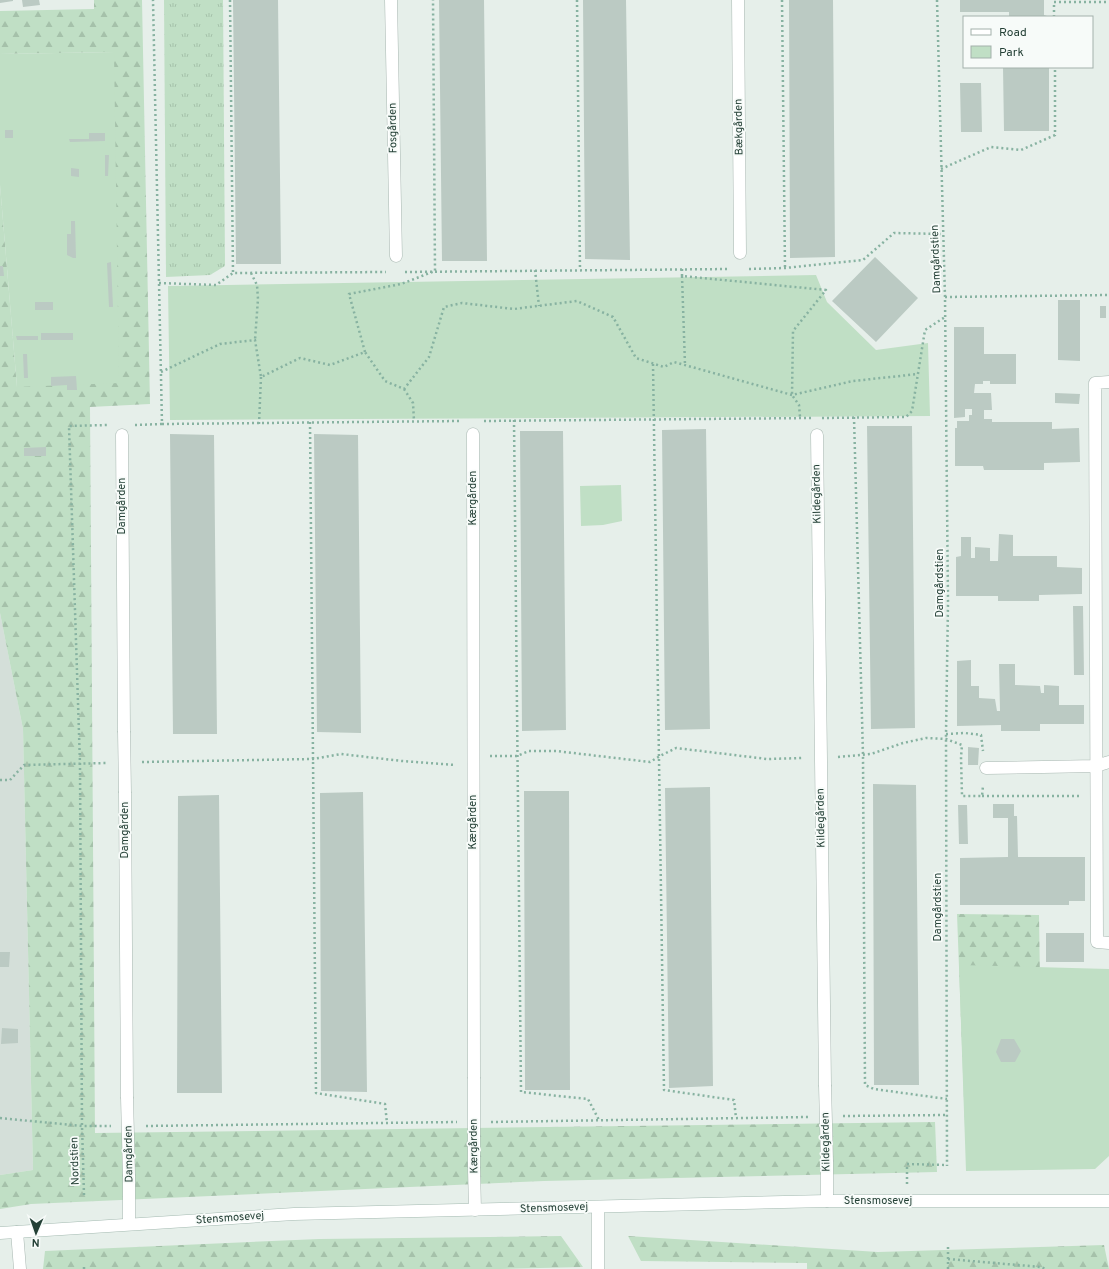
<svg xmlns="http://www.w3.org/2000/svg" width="1109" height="1269" font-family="Overpass,sans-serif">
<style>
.built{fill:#d4dfd9}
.grass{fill:url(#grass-tufts)}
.forest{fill:url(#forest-firs)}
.green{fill:#c0dfc5}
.building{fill:#bbcac3}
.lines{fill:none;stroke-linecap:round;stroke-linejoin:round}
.lane-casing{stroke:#a8b7b1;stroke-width:13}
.street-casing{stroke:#a8b7b1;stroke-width:13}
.secondary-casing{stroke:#a4bab1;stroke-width:13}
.path{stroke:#87b2a1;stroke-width:2.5;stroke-dasharray:2 3;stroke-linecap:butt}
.lane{stroke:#fff;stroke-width:12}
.street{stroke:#fff;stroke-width:12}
.secondary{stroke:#fff;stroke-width:12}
.street-bridge-casing{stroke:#a8b7b1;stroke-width:13;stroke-linecap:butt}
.street-bridge{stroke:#fff;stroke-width:12}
.labels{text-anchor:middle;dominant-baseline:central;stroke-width:3.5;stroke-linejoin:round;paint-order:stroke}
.street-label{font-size:11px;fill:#254137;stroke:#f7fbf9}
</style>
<defs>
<pattern id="grass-tufts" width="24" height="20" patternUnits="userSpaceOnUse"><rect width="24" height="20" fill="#c0dfc5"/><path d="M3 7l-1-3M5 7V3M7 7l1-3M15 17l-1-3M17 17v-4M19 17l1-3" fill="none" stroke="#a5c1aa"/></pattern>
<pattern id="forest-firs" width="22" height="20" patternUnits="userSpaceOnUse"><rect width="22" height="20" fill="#c0dfc5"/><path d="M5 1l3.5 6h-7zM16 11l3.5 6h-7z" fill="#a5c1aa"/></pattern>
</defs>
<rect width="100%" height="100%" fill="#e6efea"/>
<!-- built -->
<path class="built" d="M0,613L23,729L33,1170L0,1175Z"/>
<!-- grass -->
<path class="grass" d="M164,0H223L225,266L210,275L166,277Z"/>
<!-- forest -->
<path class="forest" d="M94,0H142L150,404L90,407L95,1133L935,1122L937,1172L544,1181L31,1204L0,1209V1175L33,1170L23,729L0,613V185L17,387L114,52L0,54V11L94,9Z
M957,914L1039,915L1040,981L1109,969L965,1127Z
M561,1236L583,1267L500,1269H43L45,1251L319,1239Z
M628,1236L878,1252L1104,1245L1109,1269H807V1263L641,1261Z"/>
<!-- green -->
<path class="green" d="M114,52L119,383L17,387L0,185V54Z
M816,275L827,302L876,350L928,343L930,416L170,420L168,286Z
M621,485L622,521L603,525L581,526L580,486Z
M959,965L1109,969V1156L1095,1169L966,1171Z"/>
<!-- building -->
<path class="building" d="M0,0H13V1L0,3Z
M22,0H39L40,5L23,7Z
M233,0H278L281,264H236Z
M439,0H484L487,261H442Z
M583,0H626L630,260L585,259Z
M789,0H833L835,257L790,258Z
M960,0H1044V15L1050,17H1009V12H960Z
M1003,67H1049V131H1004Z
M960,83H981L982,132H961Z
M5,130H13V138H5Z
M89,133H105V141L70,142L69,139H89Z
M105,155H109L108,176H105Z
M71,168L79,169V177L71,176Z
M71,221H75L76,258H73L67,255V234H71Z
M875,257L918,298L876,342L832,301Z
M111,262L113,307H109L107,263Z
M0,266H3L4,276H0Z
M1058,300H1080V361L1058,360Z
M35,302H53V310H35Z
M1100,306H1106V318H1100Z
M954,327H984V354H1016V384H990V381H983V384H975L974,393H991L992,410H984V419H992V422H1052V429L1079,428L1080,462L1044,463V470H984L983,466H955V428H957V421H969V415H972V409H965V417L954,418Z
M41,333H73V340H41Z
M16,336H38V340H17Z
M23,354H27L28,378H24Z
M76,376L77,390H67V385L51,386V377Z
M1055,393L1080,394L1079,404L1055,403Z
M867,426H912L915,728L871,729Z
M706,429L710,729L665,730L662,430Z
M520,431H563L566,730L522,731Z
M170,434L214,435L217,734H173Z
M314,434L358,435L361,733L317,732Z
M46,447V456H24V448Z
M999,534L1013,535V556H1057V567L1082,568V594L1039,595V601H998V596H956V557L961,556V537H971V558H975V547L990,548V561H998Z
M1073,606H1083L1084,675H1074Z
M971,660V686H979V698L995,699L997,711H1000L999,664H1015V685L1040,686L1041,693H1044V685L1059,686V705H1084V724H1040V731H1001V725L957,726V661Z
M968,747L979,748L978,765H968Z
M873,784L916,785L919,1085H874Z
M710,787L713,1086L669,1088L665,788Z
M524,791H569L570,1090H525Z
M363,792L367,1092L321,1091L320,793Z
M219,795L222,1093H177L178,796Z
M993,804H1014V816H1017L1018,857H1085V901H1069V905H960V858L1008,857V818H993Z
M958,805H967L968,844H959Z
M1046,933H1084V962H1046Z
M0,952H10L9,967H0Z
M2,1028L18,1029V1043L1,1044Z
M1001,1039H1014L1021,1051L1015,1062H1001L996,1052Z"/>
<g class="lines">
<defs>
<path id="lane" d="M1109,382L1095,383L1097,942L1109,943
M986,768L1096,766L1109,762"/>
<path id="street" d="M391,0L396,256
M738,0L740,253
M473,434L474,1077
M122,435L124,731
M817,435L825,1085
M125,793L127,1097
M474,1168L475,1210
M129,1176V1224
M827,1201V1162
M598,1207V1269
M17,1232L20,1269"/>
<path id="secondary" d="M0,1233L294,1214L827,1201H1109"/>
</defs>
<!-- lane casing -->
<use href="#lane" class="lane-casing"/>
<!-- street casing -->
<use href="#street" class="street-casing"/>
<!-- secondary casing -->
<use href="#secondary" class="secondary-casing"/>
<!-- path -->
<path class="path" d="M230,0L233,273
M577,0L580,270
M782,0L785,268
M937,0L945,297L948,602L946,734L947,1166
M1054,17V2H1109
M941,169L991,147L1021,150L1055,135V67
M682,269V276L826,290L793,331L792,395L799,405L800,417
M749,269L785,268L863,260L894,233L943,234
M535,270L539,306
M405,272L730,269
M251,273L257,285L258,299L255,340
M682,276L685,365
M159,283L216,285L233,273L386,272
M945,297L1109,295
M365,352L349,294L401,284L435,271L433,0
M653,364L664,1090L734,1100L736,1118
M161,372L220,344L255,340L261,377L300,358L330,365L365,352L385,381L404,389L429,357L444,307L462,303L514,309L577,301L613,317L636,358L664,367L674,362L792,395L853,381L918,374
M404,389L413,403L414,421
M854,417L863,755L865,1085L874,1089L947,1099
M822,418L906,417L912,411L925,330L945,317
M514,420L521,1092L588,1099L599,1120
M484,421L811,418
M310,422L316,1093L385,1104L387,1123
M162,424L461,421
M259,424L261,377
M135,425L162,424L153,0
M946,734L965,733L981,735L983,751
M490,756H517L529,751H556L650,762L660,756L676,748L767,759L803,758
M838,757L871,754L903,743L926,738L946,739L962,745L961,757L962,796H982L983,786
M142,762L313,759L341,754L402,761L456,765
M0,780H10L24,765L107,763
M982,796H1080
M843,1116L947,1115
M0,1118L82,1126H111
M491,1122L808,1117
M146,1126L457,1122
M907,1184V1164L947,1165
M84,1195L82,1126L80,764L69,426L108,425
M948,1247V1269
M948,1259L1041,1267L1046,1269
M84,1267V1269"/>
<!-- lane -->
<use href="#lane" class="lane"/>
<!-- street -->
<use href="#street" class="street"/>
<!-- secondary -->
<use href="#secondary" class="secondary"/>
<defs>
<path id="street-bridge" d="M124,731L125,793
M474,1077V1168
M825,1085L827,1162
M127,1097L129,1176"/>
</defs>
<!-- street-bridge casing -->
<use href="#street-bridge" class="street-bridge-casing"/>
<!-- street-bridge -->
<use href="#street-bridge" class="street-bridge"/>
</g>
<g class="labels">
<!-- street labels -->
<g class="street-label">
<text transform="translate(739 127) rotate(-91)">Bækgården</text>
<text transform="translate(393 128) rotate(-91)">Fosgården</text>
<text transform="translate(936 259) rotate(-92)">Damgårdstien</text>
<text transform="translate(817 494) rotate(-91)">Kildegården</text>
<text transform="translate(473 498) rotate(-90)">Kærgården</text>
<text transform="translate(122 506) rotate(-90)">Damgården</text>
<text transform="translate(940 583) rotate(-90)">Damgårdstien</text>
<text transform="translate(821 818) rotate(-91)">Kildegården</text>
<text transform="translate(473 822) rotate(-90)">Kærgården</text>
<text transform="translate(125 830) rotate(-90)">Damgården</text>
<text transform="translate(938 907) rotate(-90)">Damgårdstien</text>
<text transform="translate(826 1142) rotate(-91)">Kildegården</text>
<text transform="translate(474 1146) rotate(-91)">Kærgården</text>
<text transform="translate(129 1154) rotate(-91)">Damgården</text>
<text transform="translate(75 1161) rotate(-92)">Nordstien</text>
<text x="878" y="1201">Stensmosevej</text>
<text transform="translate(554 1208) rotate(-2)">Stensmosevej</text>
<text transform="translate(230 1218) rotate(-4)">Stensmosevej</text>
</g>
</g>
<!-- legend -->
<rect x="963" y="16" width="130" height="52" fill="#f7fbf9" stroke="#a3b1ab"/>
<rect x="971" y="29" width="20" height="6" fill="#ffffff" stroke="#a3b1ab"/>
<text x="999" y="36" font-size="12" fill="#254137">Road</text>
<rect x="971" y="46" width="20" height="12" fill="#c0dfc5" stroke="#a3b1ab"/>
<text x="999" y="56" font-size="12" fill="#254137">Park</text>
<!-- north arrow -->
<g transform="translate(36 1233) rotate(182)" stroke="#f7fbf9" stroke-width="3" paint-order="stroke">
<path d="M0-3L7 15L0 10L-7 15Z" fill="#254137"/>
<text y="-6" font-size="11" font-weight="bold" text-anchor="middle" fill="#254137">N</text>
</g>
</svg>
